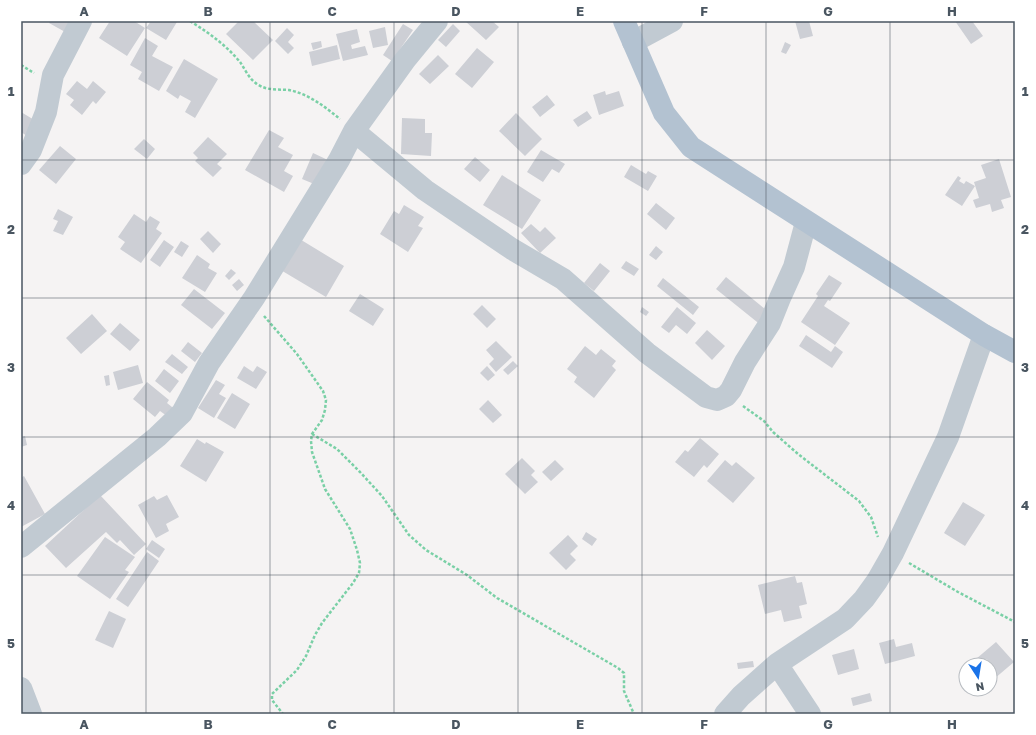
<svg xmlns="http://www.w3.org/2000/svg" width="1036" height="735" font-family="'Golos Text',sans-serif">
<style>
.building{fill:#cdcfd5}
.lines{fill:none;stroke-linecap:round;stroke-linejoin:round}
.path{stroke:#7ad0a6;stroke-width:2.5;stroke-dasharray:3 2;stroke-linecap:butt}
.minor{stroke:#c1cad2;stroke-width:22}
.major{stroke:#b3c2d1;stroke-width:22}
.grid{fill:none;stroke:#4a5661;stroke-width:1;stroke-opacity:0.55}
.neatline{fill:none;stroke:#4a5661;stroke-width:1.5}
.grid-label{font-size:13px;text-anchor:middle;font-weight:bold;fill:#4a5661}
</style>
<rect width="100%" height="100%" fill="#f5f3f3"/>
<!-- building -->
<path class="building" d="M50,21H73L67,33L49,23Z
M110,21H134L145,28L127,56L99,38Z
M151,21H176L177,22L166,40L146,28Z
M239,21H253L273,40L253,60L226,34Z
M465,21H492L499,27L486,40Z
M795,21H809L813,36L800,39Z
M955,21H972L983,36L971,44Z
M403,24L413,30L392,61L383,55Z
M453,24L460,31L446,47L438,40Z
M385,27L388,45L373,48L369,31Z
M287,28L294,35L288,42L294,48L288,54L275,41Z
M357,29L360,42L351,45L352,49L365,46L368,55L343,61L336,34Z
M145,38L158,46L152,56L173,67L159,91L138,79L142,72L130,65Z
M321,41L322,47L313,50L311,43Z
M785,42L791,45L786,54L781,52Z
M337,45L340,59L312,66L309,52Z
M477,48L494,62L472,88L455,74Z
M438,55L449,66L430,84L419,74Z
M184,59L218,79L195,118L185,112L191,101L180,95L178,99L166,91Z
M77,81L87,89L93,81L106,92L96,104L93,101L82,115L70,105L74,100L66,94Z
M605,91L606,95L619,91L624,106L599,115L593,95Z
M547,95L555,105L540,117L532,107Z
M587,111L592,118L578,127L573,120Z
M21,112L36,121L27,136L21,132Z
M516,113L542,139L525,156L499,131Z
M402,118L425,119V133H432L431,156L401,154Z
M269,130L284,138L278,147L293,155L284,171L293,176L284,192L245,170Z
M208,137L227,154L217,164L222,168L213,177L195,161L198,158L193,153Z
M144,139L155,149L147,159L134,149Z
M60,146L76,159L56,184L39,170Z
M541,150L565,164L559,173L552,169L543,182L527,172Z
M313,153L330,161L319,186L302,179Z
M475,157L490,170L480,182L464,169Z
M999,159L1011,197L1001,200L1004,208L992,212L990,204L976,208L973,200L979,198L974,182L986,178L981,165Z
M631,165L646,174L648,171L657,176L648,191L624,177Z
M502,175L541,200L522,229L483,205Z
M958,176L961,178L959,181L964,184L966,181L975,186L962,206L945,195Z
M656,203L675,218L666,230L647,214Z
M404,205L424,217L418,226L423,228L408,252L380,234L394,211L399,214Z
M58,209L73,217L63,235L53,231L58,221L53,219Z
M134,214L146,222L150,216L160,222L156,229L162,233L141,263L120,249L125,242L118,237Z
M531,224L540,232L545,227L556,238L540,253L521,233Z
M208,231L221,244L213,253L200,239Z
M298,238L344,266L326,297L279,269Z
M164,240L174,247L160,267L150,260Z
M181,241L189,246L182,257L174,252Z
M656,246L663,252L656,260L649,255Z
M197,255L210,264L208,268L217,273L205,292L182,278Z
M626,261L639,269L634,276L621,268Z
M600,263L610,271L594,291L584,283Z
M231,269L236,273L229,280L225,276Z
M829,275L842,283L830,301L828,300L824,306L850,323L835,345L801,322L818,296L816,294Z
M726,277L771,314L762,326L716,289Z
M663,278L699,307L693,315L657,286Z
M239,279L244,285L237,291L232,285Z
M194,289L225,313L212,329L181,305Z
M360,294L384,309L373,326L349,311Z
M482,305L496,319L487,328L473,314Z
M642,307L649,312L646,316L640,312Z
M677,307L696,323L687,334L676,325L669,333L661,327Z
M92,314L107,331L81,354L66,338Z
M120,323L140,340L130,351L110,334Z
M707,330L725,346L712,360L695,343Z
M806,335L831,352L835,346L843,352L832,368L799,346Z
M496,341L512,357L496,372L489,364L494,359L486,350Z
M188,342L202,353L195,362L181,351Z
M585,346L596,355L601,349L616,361L612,366L616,370L594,398L574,382L577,377L567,369Z
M172,354L188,367L182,374L165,362Z
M513,361L518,366L508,375L503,370Z
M138,365L143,383L118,390L113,372Z
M244,366L253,372L257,366L267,372L256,389L237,378Z
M487,366L495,375L488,381L480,373Z
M164,369L179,381L170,393L155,381Z
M109,375L110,385L106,386L104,376Z
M216,380L225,385L219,394L226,398L214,418L198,408Z
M147,382L169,400L167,403L177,411L171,419L160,411L155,417L133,399Z
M232,393L250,404L235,429L217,418Z
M488,400L502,415L493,423L479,409Z
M25,436L27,445L21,447V437Z
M700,438L719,454L707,468L704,465L694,477L675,462L685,450L688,452Z
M197,439L205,444L206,442L224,452L206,482L180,466Z
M522,458L535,471L531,475L538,482L525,494L505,474Z
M555,460L564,469L551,481L542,472Z
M725,460L732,466L736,462L755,478L733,503L707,481Z
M24,476L45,514L21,527V478Z
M100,495L146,544L134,555L120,540L117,543L106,532L66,568L45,546Z
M167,495L179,517L166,524L169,531L156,538L138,505L154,496L157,500Z
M963,502L985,515L965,546L944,533Z
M586,532L597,539L592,546L582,539Z
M568,535L578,546L570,554L576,560L566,570L549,553Z
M105,537L135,557L125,570L129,572L110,599L77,576Z
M152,540L165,549L159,558L146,549Z
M147,552L159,561L128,607L116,599Z
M795,576L797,583L802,582L807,604L799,606L802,618L784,622L781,610L765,614L758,585Z
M109,611L126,619L113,648L95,640Z
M894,639L896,647L912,643L915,656L885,664L879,643Z
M996,642L1014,662L994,679L990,674V665H982L976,659Z
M854,649L859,669L838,675L832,655Z
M753,661L754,667L738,669L737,663Z
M870,693L872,701L853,706L851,698Z"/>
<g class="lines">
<!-- path -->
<path class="path" d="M190,21C209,33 226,45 240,62C245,69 249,79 257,84C267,91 278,89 289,90C309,94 325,107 340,119
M21,65L34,73
M264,316L297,354L323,391L326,400L325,410L322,420L312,434L311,441L312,452L325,489L350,529L357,550L360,563L359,573L353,583L322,623L315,635L306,656L297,670L272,694V700L283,714
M743,406L764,421L773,432L798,454L859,501L871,517L878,537
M312,434L337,449L360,472L382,496L409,535L426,550L467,575L497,598L618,668L624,673V691L634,714
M909,563L958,592L1015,622"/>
<!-- minor -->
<path class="minor" d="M633,42L672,21
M354,131L425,190L512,249L563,279L647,353L706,397L717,400L726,396L731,390L745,362L770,323L780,298L794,267L806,222
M21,164L31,150L46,112L53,75L81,21
M21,547L157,437L182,413L209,363L254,298L339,160L354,131L405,60L437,21
M777,664L810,714
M21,688L31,714
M725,714L741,696L777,664L845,619L864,599L877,581L893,553L948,437L984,335"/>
<!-- major -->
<path class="major" d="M624,21L664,113L691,147L984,335L1015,352"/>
</g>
<!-- grid -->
<path class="grid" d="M146,21V714M270,21V714M394,21V714M518,21V714M642,21V714M766,21V714M890,21V714M21,160H1015M21,298H1015M21,437H1015M21,575H1015"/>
<!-- border -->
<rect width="1036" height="735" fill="none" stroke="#ffffff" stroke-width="44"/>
<!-- north arrow -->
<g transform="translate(978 677) rotate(168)"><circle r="19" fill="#ffffff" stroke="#b7bbc0"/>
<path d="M0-3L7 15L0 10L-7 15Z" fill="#1a73e8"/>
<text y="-6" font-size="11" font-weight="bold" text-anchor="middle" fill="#4a5661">N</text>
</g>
<rect x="22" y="22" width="992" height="691" class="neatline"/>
<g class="grid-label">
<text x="84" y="16">A</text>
<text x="208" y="16">B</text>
<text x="332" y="16">C</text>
<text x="456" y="16">D</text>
<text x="580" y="16">E</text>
<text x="704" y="16">F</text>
<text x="828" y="16">G</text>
<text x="952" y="16">H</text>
<text x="11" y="96">1</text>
<text x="1025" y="96">1</text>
<text x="11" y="234">2</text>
<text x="1025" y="234">2</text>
<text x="11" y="372">3</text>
<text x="1025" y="372">3</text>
<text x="11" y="510">4</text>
<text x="1025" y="510">4</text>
<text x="11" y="648">5</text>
<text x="1025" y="648">5</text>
<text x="84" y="729">A</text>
<text x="208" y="729">B</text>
<text x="332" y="729">C</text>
<text x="456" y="729">D</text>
<text x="580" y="729">E</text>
<text x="704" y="729">F</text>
<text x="828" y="729">G</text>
<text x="952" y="729">H</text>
</g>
</svg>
